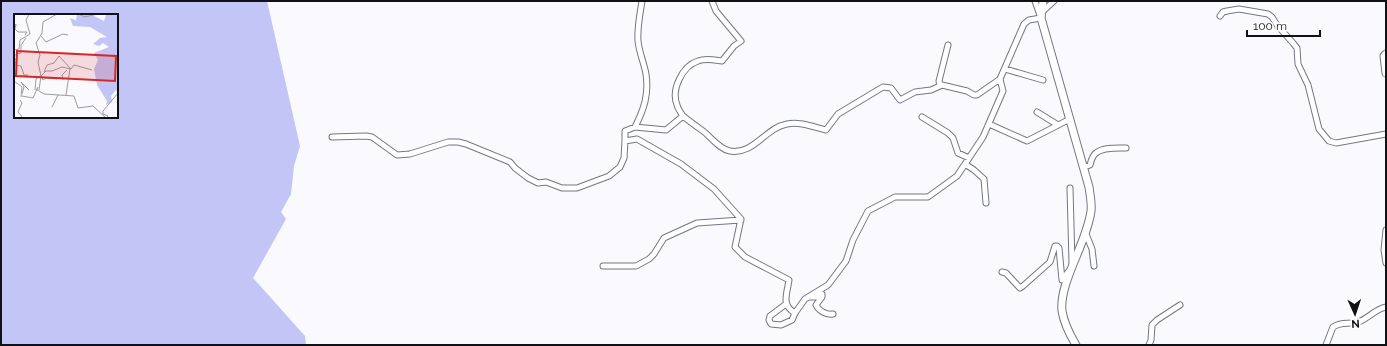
<svg xmlns="http://www.w3.org/2000/svg" width="1387" height="346" font-family="Raleway,sans-serif">
<style>
.green{fill:#c2c5f5;fill-rule:evenodd}
.lines{fill:none;stroke-linecap:round;stroke-linejoin:round}
.street-casing{stroke:#747588;stroke-width:7}
.secondary-casing{stroke:#747588;stroke-width:9}
.street{stroke:#fff;stroke-width:5}
.secondary{stroke:#fff;stroke-width:7}
.inset-road{fill:none;stroke:#9c9ca2;stroke-width:1}
.view{fill:#d62828;fill-opacity:0.15;stroke:#d62828;stroke-width:2}
.inset-edge{fill:none;stroke:#101017;stroke-width:2}
</style>
<rect width="100%" height="100%" fill="#f9f9fe"/>
<!-- green -->
<path class="green" d="M1,1H267L300,146L294,166L291,194L281,212L286,219L253,278L305,336L306,345H1ZM15,15H117V117H15Z"/>
<g class="lines">
<defs>
<path id="street" d="M1042,12L1054,1
M1220,16L1223,12L1227,11L1239,9L1268,14L1272,17L1277,25L1293,43L1297,48L1298,64L1308,85L1319,129L1329,141L1336,143L1386,134
M1005,69L1043,80
M1000,79L1003,91L983,137L957,176L928,197H895L868,211L853,240L846,261L828,285L805,299L795,313C781,305 787,294 789,280L745,257L735,247L741,219L714,189L681,164L637,139L625,141V131L635,127L666,130L683,116C689,121 696,126 703,131C711,137 719,149 730,151C754,155 765,128 787,124C799,121 814,127 826,130L838,114L883,87L891,88L900,100L915,92L931,90L942,85L967,91L974,95H977L1000,79L1024,24L1029,20L1041,18L1035,1
M940,86L939,81L948,45
M1037,112L1058,125
M683,116C681,113 678,109 677,105C671,90 682,66 698,61C706,58 714,60 722,61L734,46L741,41L716,11L712,1
M922,117L948,133L953,138L958,153L969,158
M989,124L1027,141L1070,119
M635,127C644,109 649,95 646,74C644,63 639,52 638,41C637,28 640,14 642,1
M332,137L366,136L372,137L397,155L410,154L448,142H458L466,144L510,162L515,168L528,178L538,183L546,182L562,188H577L609,176L620,167L624,158L625,141
M965,164L974,170L984,179L986,203
M1084,167L1090,165C1091,161 1093,155 1096,153C1103,147 1117,148 1126,148
M1070,188L1072,263
M1386,230L1384,250L1386,263
M1086,234L1092,249L1094,266
M603,266H636L649,259L654,254L664,238L697,223L741,220
M1002,272L1006,273L1020,288L1023,286L1050,262L1055,246H1057L1059,248L1062,280L1068,272
M809,297H816L822,294V297L816,305C819,311 826,315 833,314
M786,304L770,316L769,320L771,324L781,325L792,320L796,311
M1149,345L1151,340L1152,325L1157,320L1180,305
M1326,345L1333,327C1343,321 1348,325 1358,322C1368,319 1375,309 1386,307"/>
<path id="secondary" d="M1043,1L1041,18L1089,187C1090,195 1092,204 1091,211C1087,243 1059,282 1062,311C1064,323 1070,335 1076,345
M1386,54L1384,56L1386,73"/>
</defs>
<!-- street casing -->
<use href="#street" class="street-casing"/>
<!-- secondary casing -->
<use href="#secondary" class="secondary-casing"/>
<!-- street -->
<use href="#street" class="street"/>
<!-- secondary -->
<use href="#secondary" class="secondary"/>
</g>
<!-- overview -->
<g transform="translate(14 14)">
<rect width="104" height="104" fill="#f9f9fe"/>
<path d="M63,0L80,2L90,7L92,1L86,0H102L104,3V76L101,77L97,82L98,88L92,91L93,87L83,71L80,55L84,46L80,39L95,33L89,29L85,32L79,30L86,24L93,23L76,13L59,12L56,4L66,8L62,6Z" fill="#c2c5f5"/>
<path class="inset-road" d="M65,0L70,3L84,0M0,13L2,10L1,15L4,18H13L11,21M27,22L32,28L49,20L54,21M0,36L5,35L6,26L16,20L12,6L15,0M0,45L3,46L2,40L7,39V31L12,24M3,46L0,51L7,52L10,61H14M57,55L60,51L78,56M30,58L33,51L40,49L45,42L57,55L48,53L38,57H32L27,62L29,66L32,64L43,65M49,66L48,61L53,56M0,67L8,73L7,83M22,75L30,80L60,82L64,94L79,92L92,104M21,76L22,65L26,62M25,76L27,62L24,48L26,41L22,29L28,19L29,8L43,0M8,80L10,73L7,68L15,76M52,81L56,55M8,82L19,84L24,73M6,86L8,89L4,98L9,104M38,93L44,81M92,104L94,102L89,100V97L104,79"/>
<path class="view" d="M3,37L102,42L101,67L2,62Z"/>
<rect width="104" height="104" class="inset-edge"/>
</g>
<!-- border -->
<rect width="1387" height="346" fill="none" stroke="#101017" stroke-width="4"/>
<!-- north arrow -->
<g transform="translate(1355 314) rotate(177)" stroke="#ffffff" stroke-width="3" paint-order="stroke">
<path d="M0-3L7 15L0 10L-7 15Z" fill="#101017"/>
<text y="-6" font-size="11" font-weight="bold" text-anchor="middle" fill="#101017">N</text>
</g>
<!-- scale -->
<path d="M1247 30v6h73v-6" fill="none" stroke="#101017" stroke-width="2"/>
<text x="1253" y="30" font-size="12" fill="#101017" stroke="#ffffff" stroke-width="3" paint-order="stroke">100 m</text>
</svg>
